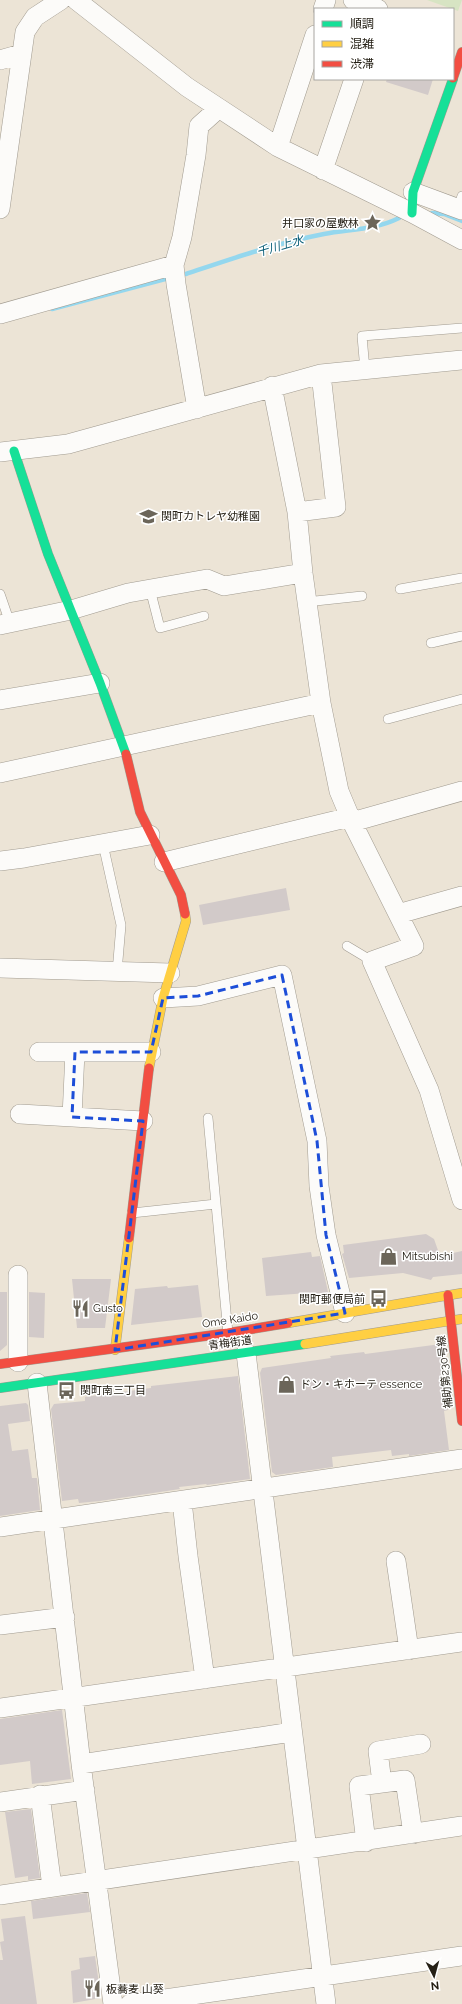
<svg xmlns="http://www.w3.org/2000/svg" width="462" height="2004" font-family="Raleway,'Noto Sans JP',sans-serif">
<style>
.green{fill:#d7e4c3}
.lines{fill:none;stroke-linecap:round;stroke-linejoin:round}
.stream{stroke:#94d7ee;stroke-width:4.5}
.building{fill:#d2cac9}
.lane-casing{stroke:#a19b90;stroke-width:10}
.street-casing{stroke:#a19b90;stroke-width:20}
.fast-casing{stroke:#a19b90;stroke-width:10}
.slow-casing{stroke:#a19b90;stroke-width:10}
.jam-casing{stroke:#a19b90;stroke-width:10}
.lane{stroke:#fcfbf9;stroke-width:9}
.street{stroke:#fcfbf9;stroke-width:19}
.fast{stroke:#16e098;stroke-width:9}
.slow{stroke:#ffcf43;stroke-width:9}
.jam{stroke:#f24e42;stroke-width:9}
.marked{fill:none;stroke:#1d4ed8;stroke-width:3;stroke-dasharray:8 5;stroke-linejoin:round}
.labels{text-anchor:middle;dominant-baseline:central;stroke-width:3;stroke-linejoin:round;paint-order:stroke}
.poi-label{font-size:11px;fill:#252016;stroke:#fff;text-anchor:start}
.street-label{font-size:11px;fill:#252016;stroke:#fff}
.water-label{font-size:12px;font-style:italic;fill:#0a5e78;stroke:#fff}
</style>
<rect width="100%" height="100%" fill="#ece4d6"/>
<!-- green -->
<path class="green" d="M427,0H462L458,11Z"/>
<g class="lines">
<!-- stream -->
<path class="stream" d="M432,213L444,214L462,221
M186,274C231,259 277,243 324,234C350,229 375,230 399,218
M52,309L169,278"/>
</g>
<!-- building -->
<path class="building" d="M387,79H433L428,95L386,82Z
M286,888L290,910L203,925L199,905Z
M426,1234L434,1239L440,1256L462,1251V1274L433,1277L431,1280L403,1273L349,1278L342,1254L344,1253L343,1245Z
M311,1252L312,1257L320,1256L329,1296L309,1298L308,1293L266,1296L262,1258Z
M72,1279H111L105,1328H77Z
M198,1285L202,1317L131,1325L135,1289L167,1286L168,1288Z
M0,1292H7V1345L0,1351Z
M29,1292L45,1293L44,1338L29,1337Z
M441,1344L448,1410L444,1411L449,1450L409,1456V1454L392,1456L391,1450L332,1457L333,1467L276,1475L272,1472L260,1373L262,1368L331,1358L330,1356L364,1352L365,1354Z
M238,1376L250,1479L207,1485L206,1484L179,1487L180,1489L100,1501L79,1503L78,1499L62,1501L51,1409L54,1404L85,1401V1397L151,1388V1386Z
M26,1403L28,1405L30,1421L8,1424L12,1451L28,1449L32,1478H37L40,1510L0,1516V1406Z
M62,1710L71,1779L32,1784L30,1761L0,1765V1719Z
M31,1809L40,1878L28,1880V1876L15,1878L5,1812Z
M87,1893L90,1912L33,1919L31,1901Z
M25,1916L37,2004H0V1960H3L0,1942L4,1941L1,1919Z
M95,1956L101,1998L73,2003L71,1971L80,1969L79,1958Z"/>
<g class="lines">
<defs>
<path id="lane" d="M458,208L462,196
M365,370L362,336L462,328
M150,589L160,628L204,616
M400,589L462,578
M0,594L10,623
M306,602L362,596
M431,643L462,636
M388,719L462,699
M103,844L121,925L117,972
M347,946L372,961
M208,1118L228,1333
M132,1213L216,1204"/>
<path id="street" d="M76,0L187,87L278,147L412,213L462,240
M353,0L378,9
M323,9L326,0
M0,60L21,54
M278,147L315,35
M323,170L354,79
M413,192L462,210
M0,209L25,32L35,17L61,0
M0,314L174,265
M272,386L297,512L303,573L321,703L339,791L352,822L414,946L372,961L429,1090L462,1200
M197,409L176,284L174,265L182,237L196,155L199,126L219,108
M0,452L68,444L321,374L462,360
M297,512L336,507L321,374
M0,625L71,610L128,593L207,579L224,586L303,573
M0,700L100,683
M0,773L321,703
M352,822L462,791
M0,861L24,858L150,835
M164,862L350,817
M398,914L462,896
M0,968L170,973
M163,998L198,996L282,975L317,1141L319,1186L326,1235L345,1313
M39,1052H151
M20,1114L143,1121
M72,1117L75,1052
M18,1275V1362
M246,1353L326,2004
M37,1383L81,1764L113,2004
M182,1501L188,1556L205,1679
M0,1527L462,1459
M396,1561L409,1650
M0,1625L65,1617
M0,1708L462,1642
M81,1764L292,1732
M382,1783L378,1751L421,1744
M40,1795L52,1887
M0,1802L85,1790
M366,1842L359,1786L405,1780L413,1834
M0,1895L462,1826
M130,2004L462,1956"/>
<path id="fast" d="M412,213L413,192L453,79
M14,451L48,554L100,683L126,754
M0,1388L305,1344"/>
<path id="slow" d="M149,1068L163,998L186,921L185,914
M288,1323L462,1293
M305,1344L462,1319
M115,1350L129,1238"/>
<path id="jam" d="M453,78L462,52
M126,754L140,812L181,895L185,914
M129,1238L149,1068
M448,1295L462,1421
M0,1364L228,1333L288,1323"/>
</defs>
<!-- lane casing -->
<use href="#lane" class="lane-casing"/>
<!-- street casing -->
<use href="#street" class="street-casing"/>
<!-- fast casing -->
<use href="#fast" class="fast-casing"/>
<!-- slow casing -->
<use href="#slow" class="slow-casing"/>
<!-- jam casing -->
<use href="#jam" class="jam-casing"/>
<!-- lane -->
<use href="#lane" class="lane"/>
<!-- street -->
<use href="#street" class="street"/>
<!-- fast -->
<use href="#fast" class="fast"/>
<!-- slow -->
<use href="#slow" class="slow"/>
<!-- jam -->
<use href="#jam" class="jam"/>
</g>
<!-- marked area -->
<path class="marked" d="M282,975L317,1141L326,1235L345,1313L115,1350L143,1121L72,1117L75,1052H151L163,998L198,996Z"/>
<!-- icons -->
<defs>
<symbol id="sight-bare" viewBox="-9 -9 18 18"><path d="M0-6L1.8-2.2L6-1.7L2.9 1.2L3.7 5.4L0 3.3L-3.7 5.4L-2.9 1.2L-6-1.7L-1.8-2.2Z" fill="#6b6559" stroke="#fff" stroke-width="2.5" paint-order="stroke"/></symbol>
<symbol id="school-bare" viewBox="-9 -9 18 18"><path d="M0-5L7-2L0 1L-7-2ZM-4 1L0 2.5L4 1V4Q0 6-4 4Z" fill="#6b6559" stroke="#fff" stroke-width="2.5" paint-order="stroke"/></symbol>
<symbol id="shop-bare" viewBox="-9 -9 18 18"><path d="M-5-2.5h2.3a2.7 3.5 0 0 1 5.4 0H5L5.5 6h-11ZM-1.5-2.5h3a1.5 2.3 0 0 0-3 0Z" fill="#6b6559" stroke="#fff" stroke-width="2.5" paint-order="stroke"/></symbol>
<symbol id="bus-bare" viewBox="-9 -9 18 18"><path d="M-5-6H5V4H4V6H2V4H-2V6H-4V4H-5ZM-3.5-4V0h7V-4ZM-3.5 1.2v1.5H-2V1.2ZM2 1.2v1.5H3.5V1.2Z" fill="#6b6559" stroke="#fff" stroke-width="2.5" paint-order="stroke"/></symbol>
<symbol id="restaurant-bare" viewBox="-9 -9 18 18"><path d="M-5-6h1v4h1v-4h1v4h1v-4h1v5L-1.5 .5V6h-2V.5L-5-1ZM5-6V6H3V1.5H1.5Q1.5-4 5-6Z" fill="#6b6559" stroke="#fff" stroke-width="2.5" paint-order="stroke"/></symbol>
</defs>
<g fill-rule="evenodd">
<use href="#sight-bare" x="360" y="210" width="25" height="25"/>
<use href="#school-bare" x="136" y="504" width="25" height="25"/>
<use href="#shop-bare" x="376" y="1244" width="25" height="25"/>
<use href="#bus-bare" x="366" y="1286" width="25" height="25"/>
<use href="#restaurant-bare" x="68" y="1296" width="25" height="25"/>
<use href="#shop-bare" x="274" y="1372" width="25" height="25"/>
<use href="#bus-bare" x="54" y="1378" width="25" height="25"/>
<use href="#restaurant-bare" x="80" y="1976" width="25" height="25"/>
</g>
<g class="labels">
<!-- poi labels -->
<g class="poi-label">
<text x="359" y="223" text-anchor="end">井口家の屋敷林</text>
<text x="161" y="516">関町カトレヤ幼稚園</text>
<text x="402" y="1256">Mitsubishi</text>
<text x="365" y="1299" text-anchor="end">関町郵便局前</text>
<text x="93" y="1308">Gusto</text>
<text x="300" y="1384">ドン・キホーテ essence</text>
<text x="80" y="1390">関町南三丁目</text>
<text x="106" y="1989">板蕎麦 山葵</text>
</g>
<!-- street labels -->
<g class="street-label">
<text transform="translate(230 1320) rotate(-9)">Ome Kaido</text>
<text transform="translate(230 1343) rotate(-8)">青梅街道</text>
<text transform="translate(445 1372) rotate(-96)">補助第230号線</text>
</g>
<!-- water labels -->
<g class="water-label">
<text transform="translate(280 246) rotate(-16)">千川上水</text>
</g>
</g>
<!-- legend -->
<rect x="314" y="8" width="140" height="72" fill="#ffffff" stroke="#a8a6a2"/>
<rect x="322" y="21" width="20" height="6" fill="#16e098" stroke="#a8a6a2"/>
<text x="350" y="28" font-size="12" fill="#252016">順調</text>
<rect x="322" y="41" width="20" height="6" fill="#ffcf43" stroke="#a8a6a2"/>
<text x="350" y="48" font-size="12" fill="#252016">混雑</text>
<rect x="322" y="61" width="20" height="6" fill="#f24e42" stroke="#a8a6a2"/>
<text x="350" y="68" font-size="12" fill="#252016">渋滞</text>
<!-- north arrow -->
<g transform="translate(434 1976) rotate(174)" stroke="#ffffff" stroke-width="3" paint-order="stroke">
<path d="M0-3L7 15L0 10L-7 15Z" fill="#252016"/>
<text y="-6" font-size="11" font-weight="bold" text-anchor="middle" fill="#252016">N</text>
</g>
</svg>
